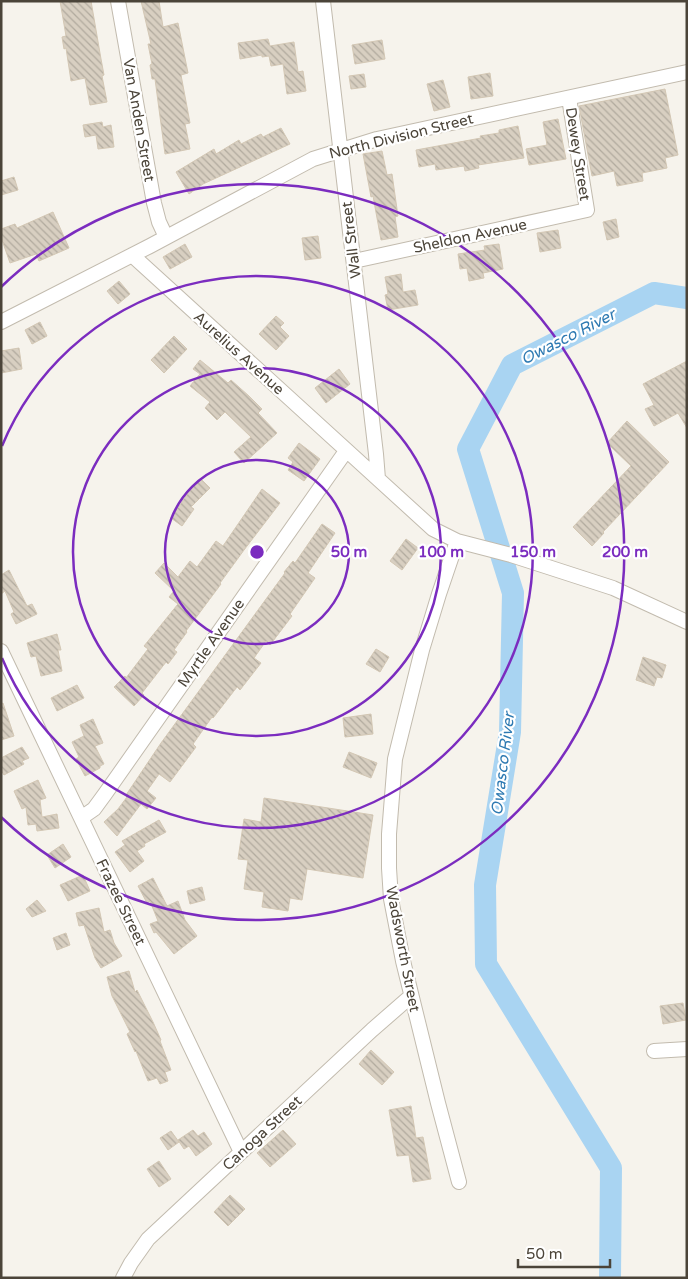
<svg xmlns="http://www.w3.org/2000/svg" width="688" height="1279" font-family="'Varela Round',sans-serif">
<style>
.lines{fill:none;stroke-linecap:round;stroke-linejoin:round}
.river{stroke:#a9d4f2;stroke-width:22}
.building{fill:url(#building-back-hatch);stroke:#d3c7b4}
.minor-casing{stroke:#c2bbae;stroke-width:16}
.minor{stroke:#fff;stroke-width:14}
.ring{fill:none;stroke:#7b2cbf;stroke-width:2.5}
.labels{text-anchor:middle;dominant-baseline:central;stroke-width:4.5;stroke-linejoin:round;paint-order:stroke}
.street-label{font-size:15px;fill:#4b4439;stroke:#fff}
.water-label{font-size:16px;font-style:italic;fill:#2e7ab2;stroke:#fff}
.centre{fill:#7b2cbf;stroke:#fff;stroke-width:2.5}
.ring-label{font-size:15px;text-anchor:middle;font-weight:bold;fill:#7b2cbf;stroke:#fff;stroke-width:4.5;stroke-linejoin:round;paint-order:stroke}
</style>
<defs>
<pattern id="building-back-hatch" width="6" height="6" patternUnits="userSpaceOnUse" patternTransform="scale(1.25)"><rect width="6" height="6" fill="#d8cfc1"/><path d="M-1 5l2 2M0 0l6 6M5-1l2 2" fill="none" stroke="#b1aa9e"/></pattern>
</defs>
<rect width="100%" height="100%" fill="#f6f3ec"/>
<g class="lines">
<!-- river -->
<path class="river" d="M610,1278L611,1168L486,964L485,885L510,732L513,593L468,449L512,365L654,293L687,298"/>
</g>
<!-- building -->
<path class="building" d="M60,1H91L101,59L104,75L102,76L107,102L90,105L85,78L71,81L66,48L64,49L62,37L66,36Z
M141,1H159L163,27L178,23L188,73L181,75L190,123L185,124L190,149L165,154L155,79H152L150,65L152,64L148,44H151Z
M268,39L270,46L294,42L298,72L303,71L306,91L287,94L283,64L271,66L269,56L262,57V55L240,59L238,43Z
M382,40L385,59L355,64L352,45Z
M490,73L493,96L471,99L468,77Z
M364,74L366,87L351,89L349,76Z
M443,80L450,107L434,111L427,84Z
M665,89L678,155L665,158L667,168L642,173L643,181L617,186L614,171L592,176L579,106Z
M558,119L566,159L529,165L526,149L547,145L543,122Z
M102,122L103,127L111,125L114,147L98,149L96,135L85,137L83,125Z
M518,126L524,158L478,165L479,168L465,171L464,166L436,170L435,164L419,167L416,150L481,138L480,136L499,133V130Z
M281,128L290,144L203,184L189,194L176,172L214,149L216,154L239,140L241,144L261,134L263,137Z
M382,151L387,175L392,174L398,216L395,217L398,237L381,240L373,196L371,197L363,154Z
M14,177L18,190L1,195V181Z
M53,212L69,248L39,261L36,254L10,263L1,237V229L15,224L17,228Z
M616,219L619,237L607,240L603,222Z
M558,230L561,248L540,252L537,233Z
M318,236L321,258L305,260L302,238Z
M185,244L192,257L170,269L163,257Z
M499,244L503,269L483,273L484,278L469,281L467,268L460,269L458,254L485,250L484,246Z
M401,274L403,292L415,290L418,305L388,310L385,295L388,294L385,277Z
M119,281L130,294L118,304L107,291Z
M276,316L284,323L280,327L289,336L276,350L259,334Z
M40,322L47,336L32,344L25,330Z
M174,336L187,349L164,373L151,360Z
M19,348L22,369L1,373V351Z
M200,360L228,383L231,380L249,396L262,409L258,413L277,433L244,463L234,452L251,437L225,412L217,420L205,408L210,402L190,386L200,374L193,369Z
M687,361V428L678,413L654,426L645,409L654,405L643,384Z
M339,369L350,384L326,403L315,388Z
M627,421L669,462L603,532L604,533L592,546L573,527L631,466L607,443Z
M299,443L320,459L304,481L288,470L293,462L288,458Z
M201,479L210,488L191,507L194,509L182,526L171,518L190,490Z
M262,489L280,503L244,550L220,583L221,584L186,631L187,632L174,650L177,652L168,664L166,662L142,693L144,695L134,706L114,687L125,676L126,678L148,649L144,646L178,604L169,597L174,591L155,573L164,563L178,577L190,561L197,567L216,541L223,546Z
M322,524L335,533L308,573L315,578L290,614L292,616L270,645L266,641L254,658L261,663L240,690L237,687L213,718L212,717L193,744L196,747L170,782L159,774L147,791L156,798L147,809L141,804L117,836L104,822L118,809L127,797L126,795L161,743L285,573L284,572L293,561L295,563Z
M406,539L418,548L402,570L390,561Z
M9,570L27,606L32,604L37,614L16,624L11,614L14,612L5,591L1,594V575Z
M57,634L61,650H58L62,671L41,676L36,656L31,657L27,643Z
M376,649L389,657L380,672L366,664Z
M643,657L666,665L662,678L657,677L654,686L636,680Z
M77,685L84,698L57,711L51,698Z
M3,703L14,736L1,740V704Z
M371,714L373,734L345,737L343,718Z
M93,719L103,743L95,746L104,764L100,766V768L85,776L76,759L79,757L72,742L84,736L80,725Z
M22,747L29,758L22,761L24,764L4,775L1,770V758Z
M349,752L377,763L371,778L343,767Z
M38,780L46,798L40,800L42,817L57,814L59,828L37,831L36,824L28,825L26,807L22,809L14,791Z
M264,798L373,815L363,878L307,869L302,900L290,898L288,911L262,907L264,892L244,889L248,860L238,859L244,819L261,822Z
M159,820L166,832L144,844L145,846L137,851L144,861L130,872L115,852L125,845L122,841Z
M63,844L71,857L55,868L47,855Z
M83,875L90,891L68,901L60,885Z
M153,878L167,906L178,901L185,920L197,936L174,954L156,932L154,933L150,924L158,921L150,901L147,903L138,886Z
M202,887L205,900L190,904L187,891Z
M37,900L46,911L32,917L26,909Z
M99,908L104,932L110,930L114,943L122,956L101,968L95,958L84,925L79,926L76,913Z
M66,933L70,945L57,950L53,938Z
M129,971L135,992L137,990L153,1022L161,1040L160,1041L171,1070L165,1072L168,1081L160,1084L157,1078L148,1081L136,1051L135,1052L127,1034L130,1032L112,996L107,977Z
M683,1003L686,1020L663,1024L660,1006Z
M371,1050L394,1072L382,1085L359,1064Z
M411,1106L416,1138L423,1137L431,1179L413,1182L409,1155L397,1156L389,1110Z
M193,1130L198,1136L204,1132L212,1144L196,1156L189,1146L184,1149L178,1140Z
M283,1130L296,1144L270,1167L257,1153Z
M171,1131L179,1142L168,1150L160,1138Z
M159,1161L171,1179L159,1187L147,1169Z
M230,1195L245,1209L228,1226L214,1212Z"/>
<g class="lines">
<defs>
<path id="minor" d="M118,1L154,203L159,222L166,237
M323,1L376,454L378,479
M132,255L433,529L457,541L511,555L613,588L687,622
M354,261L587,210L569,98
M1,322L150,246L313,159L377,139L687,72
M457,541L439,594L422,650L395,759L389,834V868L391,899L403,961L438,1103L459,1182
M1,651L241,1152
M81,818L94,809L105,794L346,451
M654,1051L687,1049
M123,1278L131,1263L148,1239L372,1030L411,996"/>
</defs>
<!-- minor casing -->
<use href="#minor" class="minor-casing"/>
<!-- minor -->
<use href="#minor" class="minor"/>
</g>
<!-- distance rings -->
<g class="ring">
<circle cx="257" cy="552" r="92"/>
<circle cx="257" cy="552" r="184"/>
<path d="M2 446A276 276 0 1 1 2 658"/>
<path d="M1 287A368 368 0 1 1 1 817"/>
</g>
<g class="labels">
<!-- street labels -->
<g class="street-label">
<text transform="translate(139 120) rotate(80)">Van Anden Street</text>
<text transform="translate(401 136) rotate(-14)">North Division Street</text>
<text transform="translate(578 154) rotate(81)">Dewey Street</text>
<text transform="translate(470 236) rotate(-12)">Sheldon Avenue</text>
<text transform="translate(351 240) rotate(-97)">Wall Street</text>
<text transform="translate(239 353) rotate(42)">Aurelius Avenue</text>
<text transform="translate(211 643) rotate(-55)">Myrtle Avenue</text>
<text transform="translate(121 902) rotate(64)">Frazee Street</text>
<text transform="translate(403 949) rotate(79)">Wadsworth Street</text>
<text transform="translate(262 1133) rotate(-43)">Canoga Street</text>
</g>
<!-- water labels -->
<g class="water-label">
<text transform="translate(568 337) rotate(-27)">Owasco River</text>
<text transform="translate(503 764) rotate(-83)">Owasco River</text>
</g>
</g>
<circle cx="257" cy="552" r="8" class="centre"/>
<g class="ring-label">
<text x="349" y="557">50 m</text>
<text x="441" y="557">100 m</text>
<text x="533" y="557">150 m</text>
<text x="625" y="557">200 m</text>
</g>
<!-- border -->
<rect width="688" height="1279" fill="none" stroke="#4b4439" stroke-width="5"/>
<!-- scale -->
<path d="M518 1259v8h92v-8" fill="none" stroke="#4b4439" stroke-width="2.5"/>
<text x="526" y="1259" font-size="15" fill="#4b4439" stroke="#ffffff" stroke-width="4" paint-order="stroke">50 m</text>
</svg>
